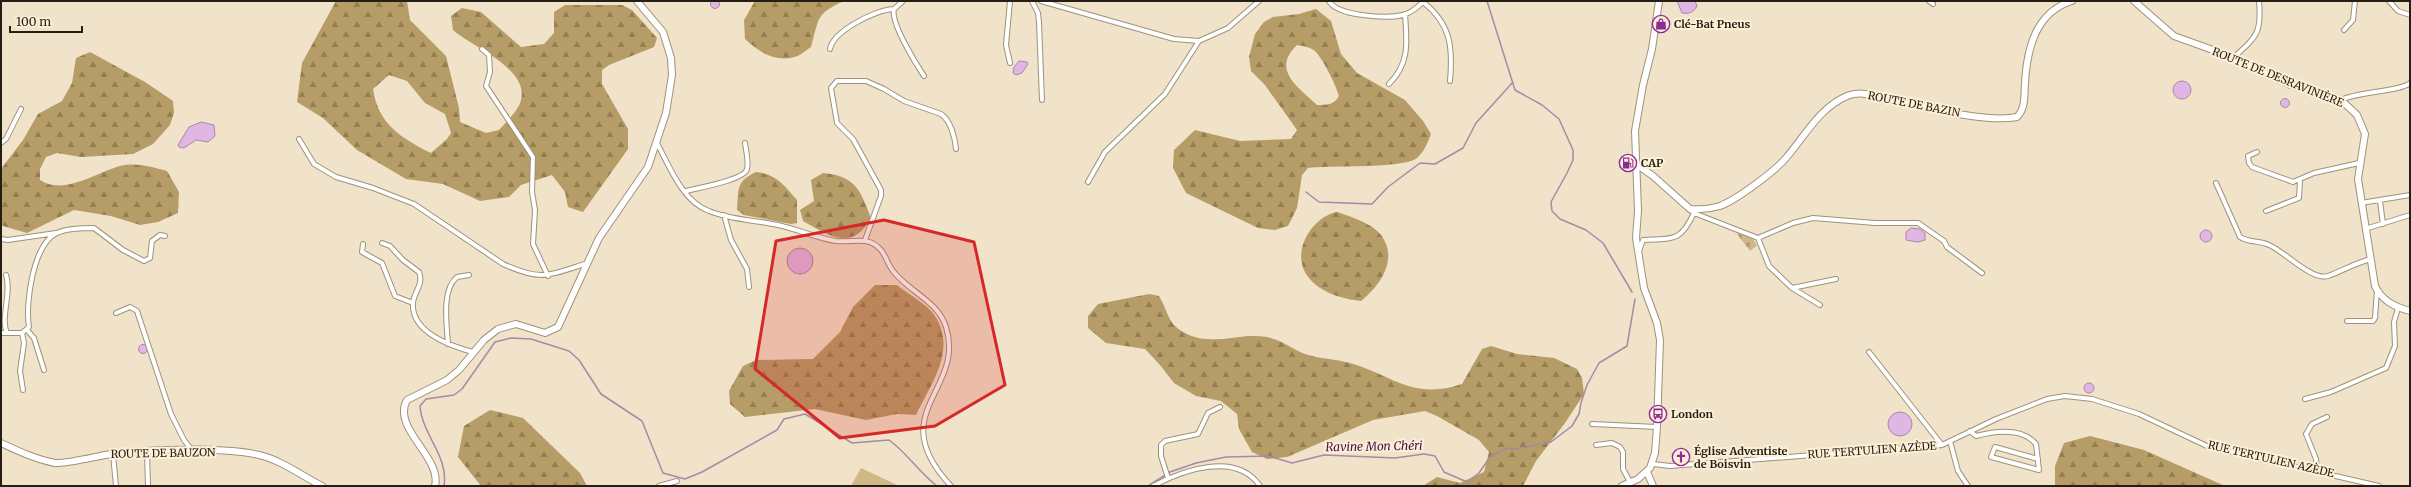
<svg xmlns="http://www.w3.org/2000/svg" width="2411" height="487" font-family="Merriweather,serif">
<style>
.grass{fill:#d1b987}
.forest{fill:url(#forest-firs);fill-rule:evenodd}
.cemetery{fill:url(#cemetery-stones)}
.water{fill:#e0b6e4;stroke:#a889a6}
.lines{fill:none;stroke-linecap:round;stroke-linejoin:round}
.stream{stroke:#a889a6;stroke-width:1.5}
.street-casing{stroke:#9e927a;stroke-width:6}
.secondary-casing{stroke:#9e927a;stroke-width:8}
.street{stroke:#fff;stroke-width:4}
.secondary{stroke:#fff;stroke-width:6}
.marked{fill:#d62828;fill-opacity:0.2;stroke:#d62828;stroke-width:3;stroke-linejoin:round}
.labels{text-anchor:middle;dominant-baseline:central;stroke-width:4;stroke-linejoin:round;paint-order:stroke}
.poi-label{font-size:11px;font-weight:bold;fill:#241f15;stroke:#fef0d6;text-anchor:start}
.street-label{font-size:11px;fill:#241f15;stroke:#fef0d6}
.water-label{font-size:12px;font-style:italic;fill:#431149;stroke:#fef0d6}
</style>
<defs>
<pattern id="forest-firs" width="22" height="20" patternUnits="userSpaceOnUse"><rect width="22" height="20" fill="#b69c66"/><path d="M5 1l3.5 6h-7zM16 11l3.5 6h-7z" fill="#947f53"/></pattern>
<pattern id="cemetery-stones" width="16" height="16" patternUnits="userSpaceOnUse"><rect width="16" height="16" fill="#d1b987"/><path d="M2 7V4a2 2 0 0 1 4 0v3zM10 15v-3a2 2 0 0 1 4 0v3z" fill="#b39f74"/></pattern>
</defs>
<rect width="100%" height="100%" fill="#f0e3c9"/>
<!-- grass -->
<path class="grass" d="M861,468L895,484L898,486H851Z"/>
<!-- forest -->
<path class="forest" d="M336,1H407L410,20L446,56L459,108L460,122L486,133L499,130C506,122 519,110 521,100C529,68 472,47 453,30L451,16L462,8L481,12L521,47L544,44L554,33V12L565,5H622L632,10L657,38L654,47L609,65L602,70V84L628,129V149L583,212L568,207L565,192L552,175L521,185L509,197L480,201L443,184L406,179L357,150L323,118L297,102L302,63ZM389,75L407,81L425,103L445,114L451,133L447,139L431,153C401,138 378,124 373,89Z
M755,1H844C815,14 819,19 811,47C806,50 800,56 794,57C775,63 758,51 745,39L744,20Z
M1316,9L1331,21L1341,54L1357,73L1405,100L1423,121L1431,134C1428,142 1424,152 1417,158C1403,169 1329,165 1308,168L1302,175L1297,208L1288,226L1275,230L1258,228L1186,193L1173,168L1174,150L1195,130L1240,141L1291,139L1297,130L1265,85L1251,71L1249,57L1255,34L1264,22L1273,17L1299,14ZM1297,45C1303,46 1310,47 1315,51C1323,59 1336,85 1339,96C1334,105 1327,105 1317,105C1298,87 1271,70 1297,45Z
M90,52L145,82L173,101L174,113L170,125L153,144L133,154L81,157L57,153L46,157L40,169V180C64,196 97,172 120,166C136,162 151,167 167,171L179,192L178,213L158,222L140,225L111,216L74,210L27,233L3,226L1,224V169L23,140L38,114L62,101L72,83L76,58Z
M756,172C776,174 784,185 797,200V223L791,224L744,215L737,210C739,189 735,182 756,172Z
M823,173C855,176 860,189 871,218C852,252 830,236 803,221L800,210L814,201L811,180Z
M1337,212C1350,216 1373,224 1381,235C1399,259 1380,286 1361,301C1343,299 1321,293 1309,278C1289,254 1311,217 1337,212Z
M875,285H897C908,294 927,304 935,316C957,350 931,384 916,415L897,414L866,420L815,409L745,417L730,404L729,391L743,366L756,360L813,359L840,332L853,307Z
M1149,294L1159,296C1170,315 1167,325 1189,335C1215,346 1241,332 1267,337C1282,341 1286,345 1300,352C1313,358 1327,358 1341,361C1388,370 1408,402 1462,384L1482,349L1491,346L1517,354L1554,358L1577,369L1582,378L1584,394L1565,423L1536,461L1523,486H1423L1437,477L1460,483L1484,472L1489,452L1479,440L1437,416L1425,411L1373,420L1287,457L1267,459L1252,452L1239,429L1237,414L1221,401L1196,396L1174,383L1160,365L1145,349L1106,343L1088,328V316L1098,304Z
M490,410L523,418L580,473L587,486H481L458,457L464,426Z
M2090,436L2144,450L2225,486H2055V466L2064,443Z"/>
<!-- cemetery -->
<path class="cemetery" d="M1743,232L1754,240L1757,246L1750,251L1737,234Z"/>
<!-- water -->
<path class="water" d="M710.5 4a4.5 4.5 0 1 1 9 0a4.5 4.5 0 1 1-9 0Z
M1677,1H1695L1697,6C1693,13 1689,14 1682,13Z
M1019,61L1027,62L1028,64L1022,73L1016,75L1013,73L1014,67Z
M2173 90a9 9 0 1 1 18 0a9 9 0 1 1-18 0Z
M2280.5 103a4.5 4.5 0 1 1 9 0a4.5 4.5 0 1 1-9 0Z
M201,122L214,125L215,136L208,142L196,140L184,148L179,147L178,145L189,127Z
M1911,228L1920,229L1925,233V240L1918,242L1906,240V232Z
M2200 236a6 6 0 1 1 12 0a6 6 0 1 1-12 0Z
M787 261a13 13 0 1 1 26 0a13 13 0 1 1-26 0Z
M138.5 349a4.5 4.5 0 1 1 9 0a4.5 4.5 0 1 1-9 0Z
M2084 388a5 5 0 1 1 10 0a5 5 0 1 1-10 0Z
M1888 424a12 12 0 1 1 24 0a12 12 0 1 1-24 0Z"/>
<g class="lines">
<!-- stream -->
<path class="stream" d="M1487,1L1515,90L1542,105L1559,119L1573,150V160L1567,173L1551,202L1552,211L1560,219L1586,230L1603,243L1632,292
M1306,192L1319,202L1372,204L1388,187L1420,163L1435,164L1463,148L1476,123L1513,82
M444,486C449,456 422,435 420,406L426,399L454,395L462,389L495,342L511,338L531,339L569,351L579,360L601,394L642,421L663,473L685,479L702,472L777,430L784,419L805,414L852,443L889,440C907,453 919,472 937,486
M1148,486L1170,472L1196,463L1226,457L1268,456L1292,463L1324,455L1395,458L1424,454L1435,456L1444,472L1467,482L1479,473L1490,457L1506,448L1516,449L1551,442L1572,426L1579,414L1581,403L1587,385L1599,363L1627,346L1635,299"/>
<defs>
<path id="street" d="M903,1L894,9C890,22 916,64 924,76
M1010,1L1006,45L1010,63
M1032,1L1038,13L1039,22L1042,100
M1041,1L1174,39L1199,41L1228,28L1259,1
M1329,1C1337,16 1387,19 1403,15C1411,13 1418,7 1424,1
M1929,1L1933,4
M2389,1L2398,11L2410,15
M1423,2C1451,24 1453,47 1450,81
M2344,30L2353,20L2355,1
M482,49L489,55L490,72L486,86L533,157L532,192L535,210L533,244L548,276
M830,49C833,31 877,9 894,9
M2233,58C2256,37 2262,34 2259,1
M1389,84C1410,63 1407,42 1405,14
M2341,100C2359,91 2399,92 2410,83
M299,139L314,164L336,177L373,188L414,204L503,264C541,281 547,276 585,264
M1,143L6,139L21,109
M657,143C669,166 683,202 709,211C731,220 755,220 778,225C797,229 816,238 836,241C853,243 868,235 881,250C886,256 888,265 893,271C909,292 938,301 946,327C966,391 882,412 951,486
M2257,152L2248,156L2249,163L2252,167L2293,182L2314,173L2359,163
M1088,182L1105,152L1165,94L1199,41
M2216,183L2240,237C2249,243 2259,240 2269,245C2284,251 2312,281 2328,276C2342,271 2355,263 2371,259
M686,191C697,188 745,180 747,169C749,162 746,151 745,143
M2380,201L2383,224
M2361,203L2410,195
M1690,210L1694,213L1758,238L1769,266L1792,288L1820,305
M2266,211L2299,198L2300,181
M724,215L731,240L747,269L749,287
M2365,229L2410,215
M1758,238L1793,223L1813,218L1875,223H1918L1944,241L1947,247L1982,273
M1,239L8,240L56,233
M865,240L881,196V190L853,139L837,123L831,88L837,81H866L884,89L904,101L941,114C951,121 955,138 956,149
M382,243L390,246L403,260L419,272C424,285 414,291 413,303C411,332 451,346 473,352
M363,244L362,252L382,263L395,296L413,303
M1638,254L1643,240C1673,238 1680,243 1694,213
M6,275C12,293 0,318 7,333
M1792,288L1836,279
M116,313L130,307L137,311L171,414L184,440L191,449
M2347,321H2373L2375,318L2377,290
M27,330L34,338L44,370
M1,333H22L29,327C25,304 33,244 57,233C67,228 83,228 94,228L123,250L144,261L150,258L152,241L160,235L165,236
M22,333L24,343L20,371L23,390
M448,344C447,325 441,290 457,277L469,275
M1869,352L1942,445
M2305,399L2331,392L2386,368L2395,346L2394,322L2398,308
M1592,424L1657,427
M1970,431L1976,436C1995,431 2022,427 2036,444L2039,470L1991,457L1995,447L2038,459
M1950,441L1958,471L1968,486
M1596,445L1612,443L1620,447L1623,452V469L1630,482
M147,452L148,486
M113,454L116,486
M1653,464L1670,466L1942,445L1996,419L2047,399L2065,396L2092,399L2139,414L2209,447L2379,486
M2317,470L2316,459L2306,434L2312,424L2327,417
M1168,478L1161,456V445L1165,441L1198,434L1208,413L1220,407
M659,486L677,481
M1153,486C1183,470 1236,451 1260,486"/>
<path id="secondary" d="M2134,1L2174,36L2224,54L2291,85L2341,100L2357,115L2365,134L2358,179L2375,286C2382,301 2395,307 2410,311
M1636,164L1653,176L1690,209C1701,210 1710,209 1720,206C1736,200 1774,172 1786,158C1805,136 1819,108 1847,96C1863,89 1883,99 1900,102C1931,108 1986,123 2017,117C2026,108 2024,95 2025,83C2027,48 2036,12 2072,1
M1,443C18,451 35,459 55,463C66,464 98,456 111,454C148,449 224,447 259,455C281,460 302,476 322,486
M1647,472L1653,486
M435,486C442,457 391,428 407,400L447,380L459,370L484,340L498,329L516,324L545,333L558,327L599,238L648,167L666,113L672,75L671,58L663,32L637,1
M1622,486L1638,479L1650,468L1655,453L1657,427L1660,340L1657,323L1644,288L1636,238L1638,211L1635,131L1643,85L1652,49L1659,1"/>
</defs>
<!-- street casing -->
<use href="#street" class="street-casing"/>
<!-- secondary casing -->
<use href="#secondary" class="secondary-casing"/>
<!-- street -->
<use href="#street" class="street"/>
<!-- secondary -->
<use href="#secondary" class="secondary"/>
</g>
<!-- marked area -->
<path class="marked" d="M884,220L974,242L1005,385L935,426L840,438L755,369L776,241Z"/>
<!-- icons -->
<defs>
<symbol id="shop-ring" viewBox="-11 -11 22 22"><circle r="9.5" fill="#fef0d6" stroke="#8b2d97" stroke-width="1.5"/><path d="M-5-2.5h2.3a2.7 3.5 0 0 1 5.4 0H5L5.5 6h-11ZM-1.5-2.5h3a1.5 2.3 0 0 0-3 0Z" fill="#8b2d97"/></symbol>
<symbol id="fuel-ring" viewBox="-11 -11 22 22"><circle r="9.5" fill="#fef0d6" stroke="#8b2d97" stroke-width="1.5"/><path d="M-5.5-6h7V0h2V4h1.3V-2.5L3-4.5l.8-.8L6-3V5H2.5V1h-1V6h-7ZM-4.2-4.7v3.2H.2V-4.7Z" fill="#8b2d97"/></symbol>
<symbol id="bus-ring" viewBox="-11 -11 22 22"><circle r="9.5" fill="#fef0d6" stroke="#8b2d97" stroke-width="1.5"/><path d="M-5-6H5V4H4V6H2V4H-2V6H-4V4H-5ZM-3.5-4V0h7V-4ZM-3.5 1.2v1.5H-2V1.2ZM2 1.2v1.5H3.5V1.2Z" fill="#8b2d97"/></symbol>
<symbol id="church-ring" viewBox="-11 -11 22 22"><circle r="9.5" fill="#fef0d6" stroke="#8b2d97" stroke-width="1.5"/><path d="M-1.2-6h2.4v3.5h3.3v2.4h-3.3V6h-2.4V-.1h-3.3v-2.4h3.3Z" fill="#8b2d97"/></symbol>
</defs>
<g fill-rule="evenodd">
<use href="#shop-ring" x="1651" y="14" width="20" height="20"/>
<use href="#fuel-ring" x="1618" y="153" width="20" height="20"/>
<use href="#bus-ring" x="1648" y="404" width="20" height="20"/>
<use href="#church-ring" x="1671" y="447" width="20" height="20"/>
</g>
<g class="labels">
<!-- poi labels -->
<g class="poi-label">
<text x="1674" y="24">Clé-Bat Pneus</text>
<text x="1641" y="163">CAP</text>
<text x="1671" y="414">London</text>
<text x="1694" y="451">Église Adventiste<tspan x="1694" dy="13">de Boisvin</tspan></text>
</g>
<!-- street labels -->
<g class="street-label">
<text transform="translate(2278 77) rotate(22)">ROUTE DE DESRAVINIÈRE</text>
<text transform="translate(1914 104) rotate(11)">ROUTE DE BAZIN</text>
<text transform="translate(1872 450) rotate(-4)">RUE TERTULIEN AZÈDE</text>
<text transform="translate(163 453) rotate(-1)">ROUTE DE BAUZON</text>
<text transform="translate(2271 459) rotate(13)">RUE TERTULIEN AZÈDE</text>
</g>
<!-- water labels -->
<g class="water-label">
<text transform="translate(1374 446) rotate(-1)">Ravine Mon Chéri</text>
</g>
</g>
<!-- border -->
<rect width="2411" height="487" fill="none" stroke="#241f15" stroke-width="4"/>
<!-- scale -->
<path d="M10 26v6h72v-6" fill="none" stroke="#241f15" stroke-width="2"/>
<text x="16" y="26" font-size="12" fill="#241f15" stroke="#fef0d6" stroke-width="3" paint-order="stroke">100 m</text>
</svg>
